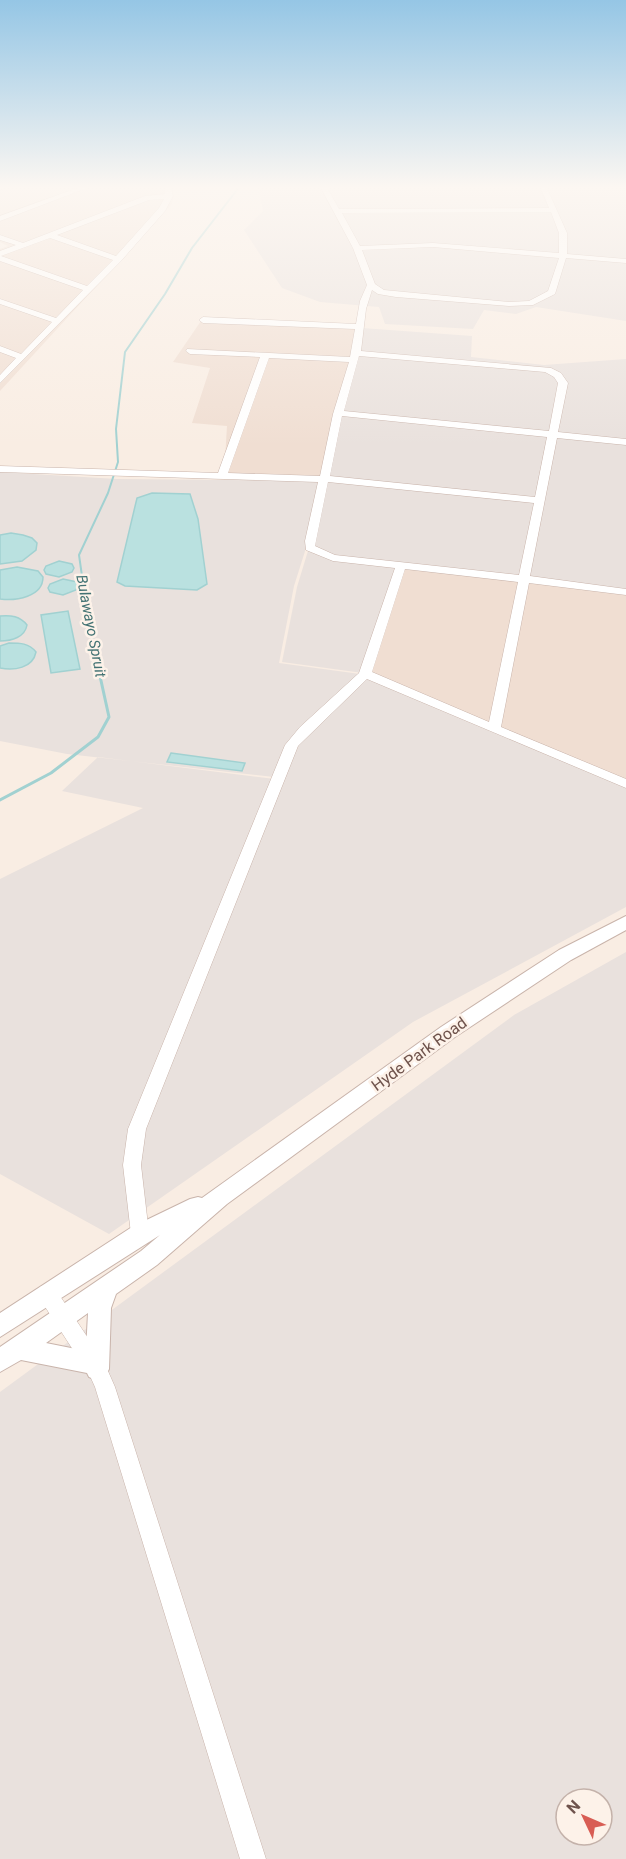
<svg xmlns="http://www.w3.org/2000/svg" width="626" height="1859" font-family="Roboto,sans-serif">
<style>
.residential{fill:#f0ded2}
.industrial{fill:#e9e1dd;fill-rule:evenodd}
.water{fill:#bae1e0;stroke:#a1d1d1;stroke-width:1.5}
.lines{fill:none;stroke-linecap:round;stroke-linejoin:round}
.stream-far1{stroke:#a1d1d1;stroke-width:2}
.stream{stroke:#a1d1d1;stroke-width:3}
.minor-casing{stroke:#c9b4ab;stroke-width:1}
.tertiary-casing{stroke:#c9b4ab;stroke-width:2}
.minor{fill:#fff;fill-rule:evenodd}
.tertiary{fill:#fff;fill-rule:evenodd}
.labels{text-anchor:middle;dominant-baseline:central;stroke-width:5;stroke-linejoin:round;paint-order:stroke}
.far-water-label{font-size:15px;font-style:italic;fill:#427273;stroke:#fdf2e9}
.street-label{font-size:16px;fill:#6f534c;stroke:#fdf2e9}
</style>
<rect width="100%" height="100%" fill="#f9ede3"/>
<!-- residential -->
<path class="residential" d="M0,186H174L172,204L0,391V249L8,246L0,242Z
M203,318L362,328L324,478L224,476L227,426L192,423L210,368L173,362Z
M402,566L626,593V781L368,674Z"/>
<!-- industrial -->
<path class="industrial" d="M258,186H626V321L536,307L516,314L484,310L473,329L385,324L379,307L320,302L282,288L244,230L263,211Z
M362,328L472,336L471,357L544,365L626,359V591L401,565L363,673L282,662L297,587L311,541Z
M0,472L117,479L322,481L306,536V548L294,586L279,663L360,674L302,727L274,777L67,754L0,741Z
M366,676L626,786V907L413,1022L109,1234L0,1174V879L143,808L62,791L98,757L283,780L302,738Z
M626,952V1859H0V1392L514,1015ZM566,1799H602V1835H566Z"/>
<!-- water -->
<path class="water" d="M152,493L190,494L198,519L207,584L197,590L125,586L117,582L137,498Z
M11,533L23,535L32,538L37,543L36,550L22,561L0,564V535Z
M59,561L72,564L74,568L72,572L59,577L46,574L44,570L46,566Z
M17,567L38,571L43,577C43,597 16,601 0,599V570Z
M63,579L77,582L78,586L76,590L63,595L50,592L48,588L50,584Z
M68,611L80,669L51,673L41,615Z
M0,616C11,615 20,616 27,625C25,637 12,641 0,641Z
M9,643C20,643 29,643 36,652C33,668 14,671 0,668V646Z
M171,753L245,763L242,771L167,762Z"/>
<g class="lines">
<!-- stream-far1 -->
<path class="stream-far1" d="M88,618L79,555L108,493L118,462L116,429L125,352L165,294L192,248L240,186"/>
<!-- stream -->
<path class="stream" d="M0,800L51,773L98,737L109,717L87,617"/>
<defs>
<path id="minor" d="M0,186H9L0,190Z
M83,186H92L0,221V216Z
M165,186H171L173,196L165,211L121,261L0,383V375L16,358L0,352V346L21,354L52,322L0,304V299L56,318L83,290L0,261V251L16,245L0,240V235L23,243L145,196L165,194ZM164,199L159,208L116,256L57,235L149,200ZM50,238L113,260L87,286L1,256Z
M320,186H326L339,209L549,208L540,186H546L567,233V254L626,259V263L566,258L555,294L533,305L509,306L396,297L378,294L372,290L366,309L361,351L551,368L561,373L568,383L558,432L626,439V445L557,438L530,576L626,589V595L529,583L501,727L626,779V788L367,679L298,746L146,1129L141,1165L149,1234L146,1240L140,1242L134,1240L131,1234L123,1165L128,1129L285,745L300,727L359,673L395,568L333,561L306,550L305,541L318,482L0,472V466L218,473L260,357L190,354L186,351L187,349L350,357L355,329L203,323L199,320L203,317L356,324L360,301L367,285L353,248ZM551,212L559,233V253L433,243L360,246L342,213ZM433,247L559,258L548,291L529,301L509,302L384,290L375,284L362,250ZM359,356L545,372L554,377L558,383L549,431L344,411ZM269,358L349,362L333,414L320,476L228,473ZM342,416L547,437L535,497L330,476ZM328,482L534,503L519,575L335,555L315,546ZM405,569L518,582L489,722L372,672Z
M47,1284L54,1287L104,1362L115,1387L266,1859H240L95,1387L90,1376L40,1299L38,1293L40,1287Z"/>
<path id="tertiary" d="M626,916V930L571,960L455,1037L227,1204L157,1265L116,1294L111,1308L109,1369L105,1377L97,1380L89,1377L87,1373L21,1360L0,1372V1347L141,1251L160,1235L0,1337V1313L132,1227L190,1199L198,1197L202,1198L441,1027L559,950ZM88,1313L86,1351L46,1343Z"/>
</defs>
<!-- minor casing -->
<use href="#minor" class="minor-casing"/>
<!-- tertiary casing -->
<use href="#tertiary" class="tertiary-casing"/>
<!-- minor -->
<use href="#minor" class="minor"/>
<!-- tertiary -->
<use href="#tertiary" class="tertiary"/>
</g>
<!-- sky -->
<linearGradient id="sky" x2="0" y2="1"><stop stop-color="#95c6e5"/><stop offset="0.42" stop-color="#fcf7f2"/><stop offset="1" stop-color="#fcf7f2" stop-opacity="0"/></linearGradient>
<rect width="626" height="446" fill="url(#sky)"/>
<g class="labels">
<!-- far-water labels -->
<g class="far-water-label">
<text transform="translate(91 626) rotate(79)">Bulawayo Spruit</text>
</g>
<!-- street labels -->
<g class="street-label">
<text transform="translate(419 1054) rotate(-36)">Hyde Park Road</text>
</g>
</g>
<!-- north arrow -->
<g transform="translate(584 1817) rotate(314)"><circle r="28" fill="#fdf2e9" stroke="#c4b2aa" stroke-width="1.5"/>
<path d="M0-4.5L10 22L0 15L-10 22Z" fill="#d85d54"/>
<text y="-9" font-size="16" font-weight="bold" text-anchor="middle" fill="#6f534c">N</text>
</g>
</svg>
